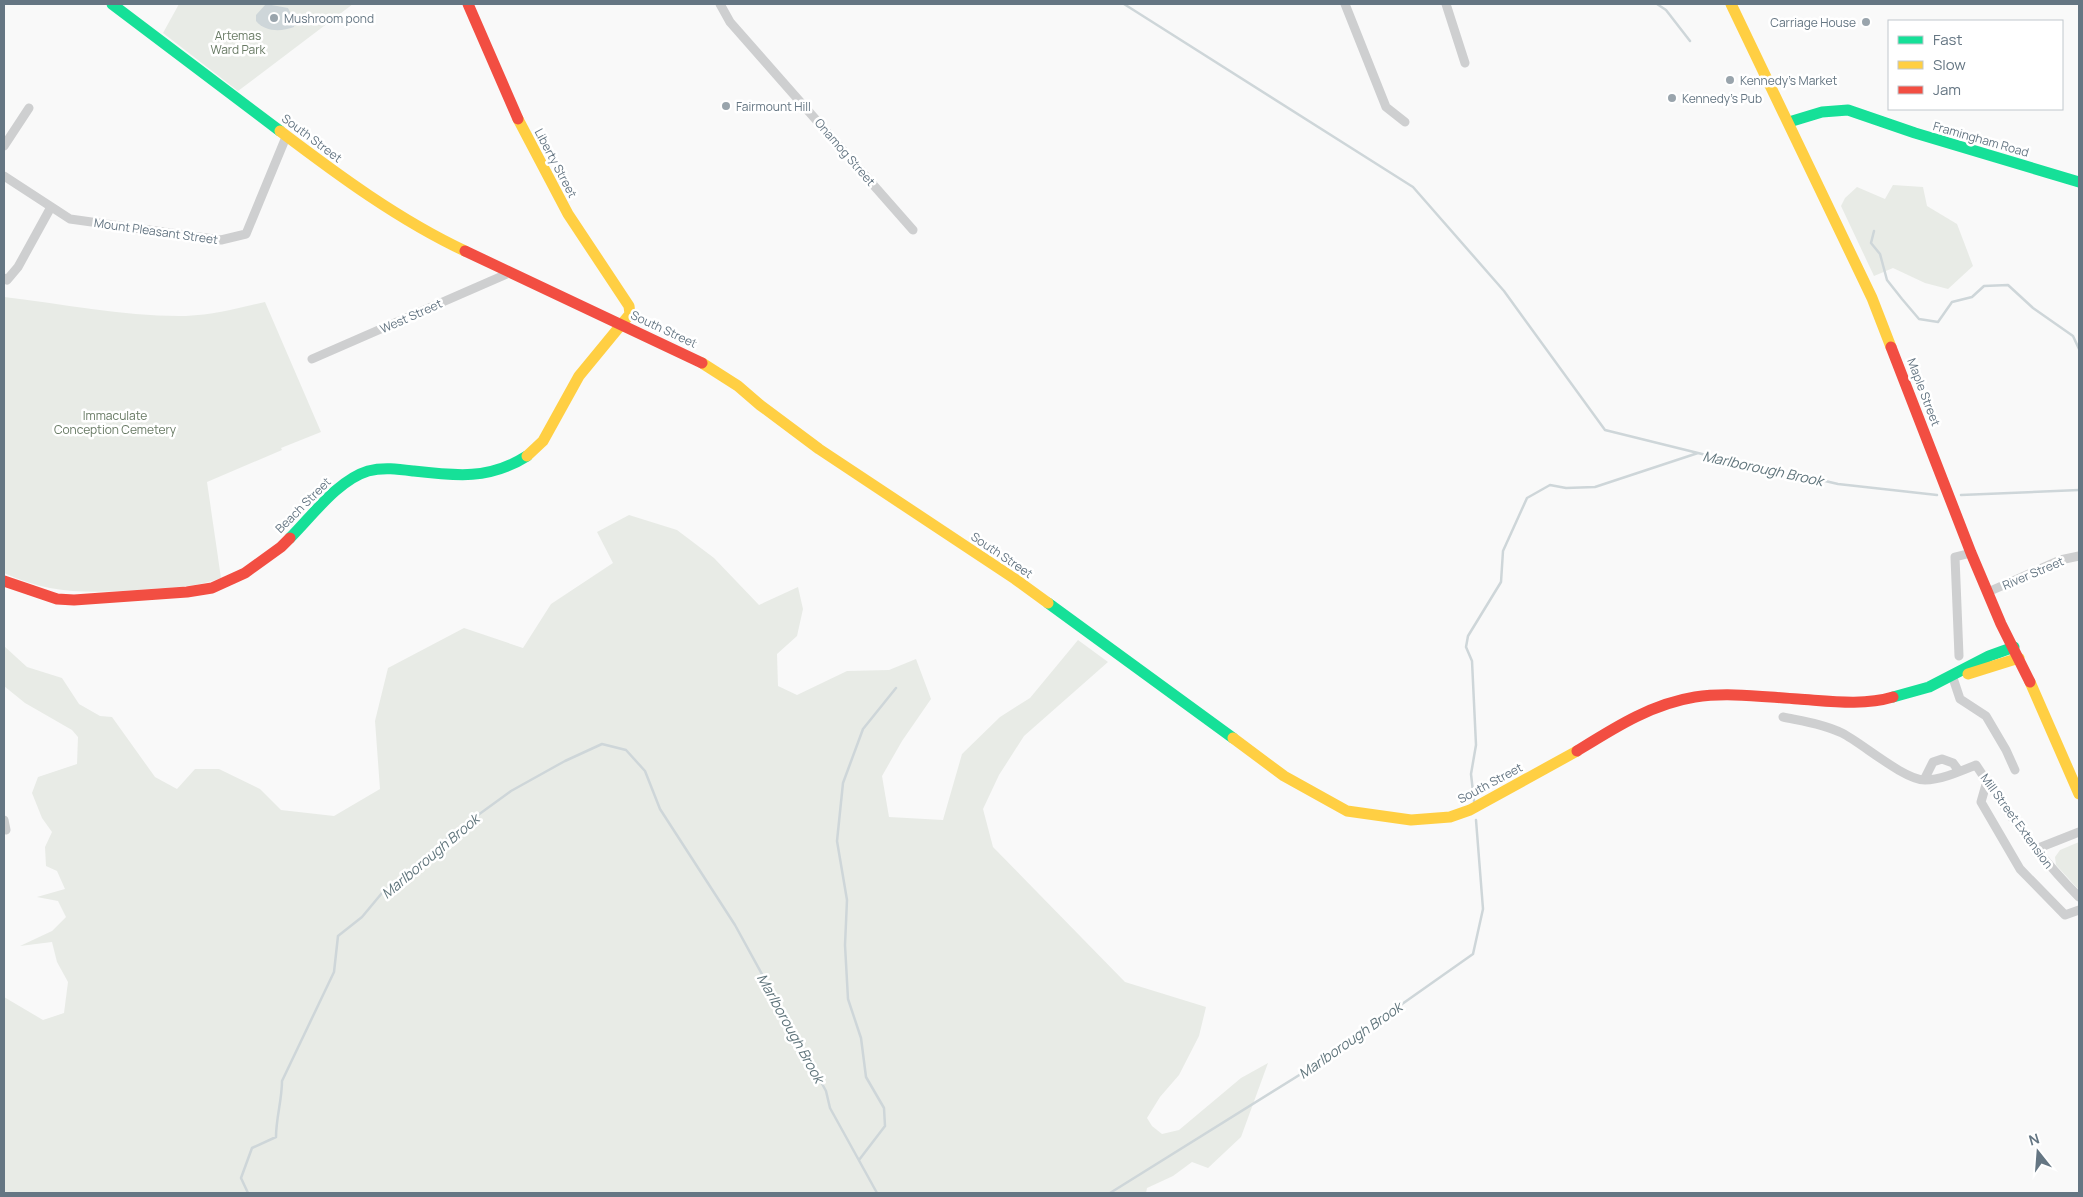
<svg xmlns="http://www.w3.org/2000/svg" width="2083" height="1197" font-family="Manrope,sans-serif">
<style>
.green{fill:#e8ebe6}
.water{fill:#ced6d9}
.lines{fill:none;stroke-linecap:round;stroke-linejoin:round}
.stream{stroke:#ced6d9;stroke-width:2.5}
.street{stroke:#cecfd0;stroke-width:9}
.fast{stroke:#16e098;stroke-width:11}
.slow{stroke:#ffcf43;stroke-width:11}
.jam{stroke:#f24e42;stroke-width:11}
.poi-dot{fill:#99a4ac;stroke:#fff;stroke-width:2}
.labels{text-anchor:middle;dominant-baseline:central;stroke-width:5;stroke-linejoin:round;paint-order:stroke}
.poi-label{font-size:12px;fill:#657683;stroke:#fff;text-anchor:start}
.park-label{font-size:12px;fill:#687a64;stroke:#fff}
.street-label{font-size:12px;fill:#657683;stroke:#fff}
.water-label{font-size:14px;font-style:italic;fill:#60757c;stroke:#fff}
</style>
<rect width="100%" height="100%" fill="#f9f9f9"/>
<!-- green -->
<path class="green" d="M179,4H353L238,91L163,33Z
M1893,185L1923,187L1927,206L1957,224L1973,266L1948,289L1925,283L1893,268L1874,276L1841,206L1845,198L1857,187L1885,199Z
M4,297C64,304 126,317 186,316C213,315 239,308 265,302L321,432L281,448L282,450L207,482L221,578C198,587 174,587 150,589C97,593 53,596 4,573Z
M629,515L677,530L714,558L759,605L798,587L803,609L797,636L777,654L778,686L797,695L847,671L889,670L916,659L931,699L902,741L882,776L889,817L943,820L962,754L1000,717L1030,698L1078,640L1108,662L1024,736L999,775L983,809L993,847L1125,982L1206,1007L1199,1036L1179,1075L1160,1097L1147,1118L1152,1126L1162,1134L1179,1130L1241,1078L1268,1063L1241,1137L1208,1168L1192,1162L1173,1176L1147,1188L1146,1193H4V997L43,1020L64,1013L68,982L57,962L52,942L20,946L52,931L66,917L58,901L37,897L65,889L57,871L46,866L45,847L52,832L42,818L32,793L38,777L77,764L78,737L72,730L25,703L4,686V646L27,667L62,678L79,704L100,716L112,717L155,777L177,789L195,769H219L260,789L281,810L334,816L380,789L375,721L388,668L464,628L523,648L551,604L613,563L597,532Z
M2079,842V890L2056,865L2055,857L2060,850Z"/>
<!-- water -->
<path class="water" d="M266,4L288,8L295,22L294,27C281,32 265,32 256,21V15Z"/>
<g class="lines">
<!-- stream -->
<path class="stream" d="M1124,4L1413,187L1504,291L1605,430L1698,453
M1657,4L1666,10L1690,41
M1874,231L1871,243L1880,254L1887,280L1902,299L1919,319L1938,322L1952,302L1972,297L1984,286L2008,285L2033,308L2073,336L2079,349
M1961,495L2079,490
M1474,801L1471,774L1476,745L1472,661L1466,647L1468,636L1501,582L1503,551L1527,498L1550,485L1566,488L1595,487L1698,453L1782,474L1808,477L1838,484L1937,495
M859,1160L885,1126L884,1108L866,1077L861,1038L848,999L845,945L847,900L837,841L843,783L863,729L896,688
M248,1193L241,1178L252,1148L276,1137C276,1118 282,1100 282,1081L334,972L338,936L362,917L382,893L456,831L511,791L565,761L602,744L626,750L645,771L660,809L735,925L826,1091L830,1108L877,1193
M1110,1193L1317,1064L1473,954L1483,909L1476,820"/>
<!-- street -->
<path class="street" d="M720,4L730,22L913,230
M1345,4L1386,107L1405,122
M1446,4L1465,63
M4,146L29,108
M4,176L70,219L221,240L246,234L286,137
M4,278L7,280L18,267L51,207
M312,359L509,273
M1988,592L2060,560L2079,556
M1959,656L1955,557L1971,553
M1953,678L1960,699L1986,716L2006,750L2015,770
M1783,717C1802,721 1824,724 1842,733C1862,743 1904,780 1925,780C1941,780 1961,771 1976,765C2007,812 2039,857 2079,897
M1924,780L1933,762L1942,759L1953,763L1959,771
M1987,781L1981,802L2020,869L2065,915L2079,910
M4,820L6,830
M2036,849L2079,832"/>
<!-- fast -->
<path class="fast" d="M112,4L280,131
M1789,122L1822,112L1848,110L1915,133L2079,182
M290,538C312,516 338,480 368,471C383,467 398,469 413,471C456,476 489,480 527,456
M1048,603L1233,738
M1893,697L1929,687L1989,656L2014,647"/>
<!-- slow -->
<path class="slow" d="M1731,4L1872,298L1891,347
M518,119L568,214L629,306L630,314L579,376L543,441L527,456
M280,131C338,175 399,220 465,251
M702,363L738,386L760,405L819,449L1015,579L1048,603
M1968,674L2019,658
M2030,682L2079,794
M1233,738L1284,776L1347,811L1411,820L1450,817L1470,810L1577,751"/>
<!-- jam -->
<path class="jam" d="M468,4L518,119
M465,251L702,363
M1891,347L1971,553L2001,624L2030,682
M4,581L57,599L74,600L187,592L212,588L245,573L281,547L290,538
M1577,751C1614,728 1651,704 1695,697C1728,692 1764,697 1798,699C1829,701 1863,706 1893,697"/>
</g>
<!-- markers -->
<g class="poi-dot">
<circle cx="274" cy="18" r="5"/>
<circle cx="1866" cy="22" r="5"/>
<circle cx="1730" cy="80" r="5"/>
<circle cx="1672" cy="98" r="5"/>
<circle cx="726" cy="106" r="5"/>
</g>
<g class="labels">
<!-- poi labels -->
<g class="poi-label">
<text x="284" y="18">Mushroom pond</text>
<text x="1856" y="22" text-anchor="end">Carriage House</text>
<text x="1740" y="80">Kennedy's Market</text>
<text x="1682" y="98">Kennedy's Pub</text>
<text x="736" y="106">Fairmount Hill</text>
</g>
<!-- park labels -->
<g class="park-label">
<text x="238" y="35">Artemas<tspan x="238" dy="14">Ward Park</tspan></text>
<text x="115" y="415">Immaculate<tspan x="115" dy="14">Conception Cemetery</tspan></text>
</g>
<!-- street labels -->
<g class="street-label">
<text transform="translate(312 138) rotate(37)">South Street</text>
<text transform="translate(1981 139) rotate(16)">Framingham Road</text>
<text transform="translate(845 152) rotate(49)">Onamog Street</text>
<text transform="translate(556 163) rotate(62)">Liberty Street</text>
<text transform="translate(156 231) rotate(8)">Mount Pleasant Street</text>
<text transform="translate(411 316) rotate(-24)">West Street</text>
<text transform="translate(664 329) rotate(25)">South Street</text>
<text transform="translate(1924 392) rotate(69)">Maple Street</text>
<text transform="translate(303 505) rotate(-45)">Beach Street</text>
<text transform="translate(1002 555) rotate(34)">South Street</text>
<text transform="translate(2033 573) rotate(-23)">River Street</text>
<text transform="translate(1490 783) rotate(-28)">South Street</text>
<text transform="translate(2017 821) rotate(54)">Mill Street Extension</text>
</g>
<!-- water labels -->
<g class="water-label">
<text transform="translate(1763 468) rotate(12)">Marlborough Brook</text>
<text transform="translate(430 856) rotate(-40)">Marlborough Brook</text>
<text transform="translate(791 1028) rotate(61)">Marlborough Brook</text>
<text transform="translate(1350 1040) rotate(-35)">Marlborough Brook</text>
</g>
</g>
<!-- border -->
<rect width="2083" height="1197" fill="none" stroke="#657683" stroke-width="10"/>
<!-- legend -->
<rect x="1888" y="20" width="175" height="90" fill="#ffffff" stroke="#c1c8cd"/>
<rect x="1898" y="36" width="25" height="8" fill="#16e098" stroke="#c1c8cd"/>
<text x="1933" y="45" font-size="15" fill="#657683">Fast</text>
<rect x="1898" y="61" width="25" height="8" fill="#ffcf43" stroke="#c1c8cd"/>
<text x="1933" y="70" font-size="15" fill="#657683">Slow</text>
<rect x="1898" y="86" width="25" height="8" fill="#f24e42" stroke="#c1c8cd"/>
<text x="1933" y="95" font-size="15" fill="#657683">Jam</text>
<!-- north arrow -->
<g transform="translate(2038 1152) rotate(343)" stroke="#ffffff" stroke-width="4" paint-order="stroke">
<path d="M0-4L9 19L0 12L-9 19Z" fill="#657683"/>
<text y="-8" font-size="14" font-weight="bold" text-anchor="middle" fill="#657683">N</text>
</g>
</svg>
